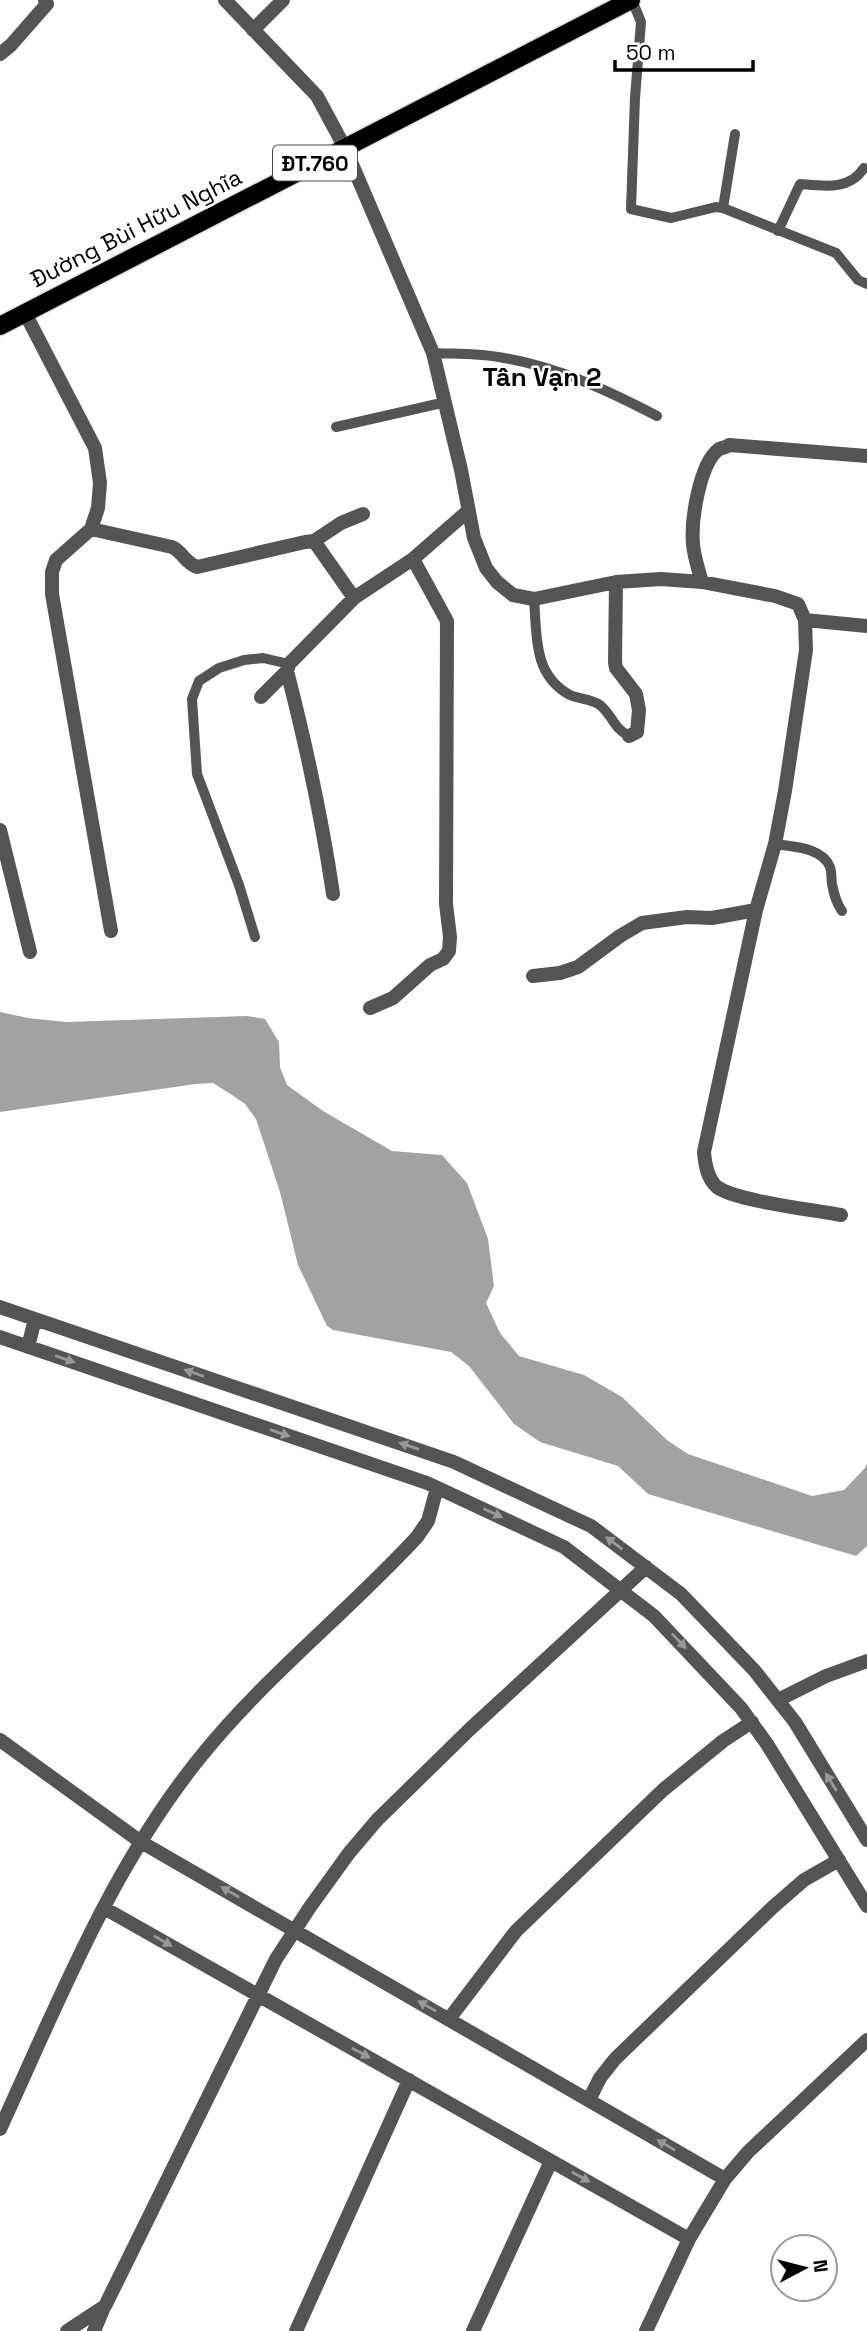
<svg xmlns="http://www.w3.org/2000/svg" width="867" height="2331" font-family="'Space Grotesk',sans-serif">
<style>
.water{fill:#a2a2a2}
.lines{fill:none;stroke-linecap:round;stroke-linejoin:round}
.primary-casing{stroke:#dbdbdb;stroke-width:21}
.service{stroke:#545454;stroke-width:10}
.minor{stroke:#545454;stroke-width:14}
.primary{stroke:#000;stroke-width:18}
.oneway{fill:#989898}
.labels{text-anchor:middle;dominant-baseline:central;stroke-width:5;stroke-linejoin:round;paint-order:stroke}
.shield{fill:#fff;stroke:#4c4c4c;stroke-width:2}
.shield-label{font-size:21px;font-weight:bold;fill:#000}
.street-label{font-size:23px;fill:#000;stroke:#fff}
.quarter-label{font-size:26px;font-weight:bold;fill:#000;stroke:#fff}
</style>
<rect width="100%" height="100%" fill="#fff"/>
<!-- water -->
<path class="water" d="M0,1012L28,1018L66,1022L247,1016L265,1019L279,1042L280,1067L287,1085L323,1111L392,1151L442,1155L467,1183L488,1239L494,1286L486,1303L500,1333L519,1356L584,1375L622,1397L667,1440L688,1454L812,1496L844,1490L865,1468L867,1463V1546L856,1556L648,1494L618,1466L540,1442L514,1424L469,1366L451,1352L333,1330L327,1326L298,1265L280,1192L256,1119L245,1104L229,1093L213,1083L196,1084L0,1112Z"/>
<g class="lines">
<defs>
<path id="primary" d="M0,326L631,0"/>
</defs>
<!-- primary casing -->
<use href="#primary" class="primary-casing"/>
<!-- service -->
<path class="service" d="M632,0L641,22L635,98L631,209L671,218L716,207L723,208L836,253L858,280L867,284
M723,208L735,134
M778,231L800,184C823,186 849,191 864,168
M433,353C456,354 481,353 504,358C558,367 609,391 657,416
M336,427L446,402
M534,599C537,636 533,675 570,695C579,699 592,699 600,705C613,716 613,728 629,736
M775,844C793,847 822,847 830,867C832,872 831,879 832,884C834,894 836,903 842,911
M255,937L239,885L197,774L192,699L199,681L219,668L244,660L263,658L289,664"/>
<!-- minor -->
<path class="minor" d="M225,0L317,96L345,148L433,353L461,470L474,538L486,568L497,582L513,595L534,599L616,582L661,579L702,582L775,596L798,604L805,620L806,650L785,791L775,844L756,910L704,1152C705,1164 707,1178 717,1187C736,1201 814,1210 841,1215
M253,30L283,0
M0,54L11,45L47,4L45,0
M25,313L95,448L100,483L98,508L91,529L56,560L52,572V594L111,931
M91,529L172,547C184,553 184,562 197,567L305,542L314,541L354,598
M314,541L341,523L363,514
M616,582L615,662L616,668L636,694L639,710L637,732L629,736
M702,582C698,569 694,556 693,544C691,521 699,464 719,449C719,449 729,446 729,445L867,456
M805,620L867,626
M287,671C306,745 322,819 333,894
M261,697L287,671L289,664L354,598L413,559L468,511
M0,830L30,952
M533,976L560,973L578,967L620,936L642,923L687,917L712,918L756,910
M370,1008L393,998L430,965L443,959L449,951L450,937L446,904L447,621L413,559
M0,1307L454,1462L591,1526L681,1594L754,1670L795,1722L867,1840
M0,1337L427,1483L564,1547L654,1616L741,1708L767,1744L867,1906
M28,1347L35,1319
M778,1700L826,1676L867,1661
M0,1740L141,1842L725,2179
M104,1908L689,2239
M449,2019L516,1931L663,1790L723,1741L752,1722
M589,2100L600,2078L615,2059L773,1907L804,1880L839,1860
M0,2129C58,2003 110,1870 198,1760C263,1678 347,1613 417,1537L428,1521L437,1488
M67,2331L105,2306L276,1959L310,1907L349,1853L377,1820L470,1729L646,1567
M94,2331L104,2307
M296,2331L409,2080
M473,2331L551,2161
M646,2331L689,2239L725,2179L748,2152L867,2040"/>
<!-- primary -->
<use href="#primary" class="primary"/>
</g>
<!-- one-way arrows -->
<defs><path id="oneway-solid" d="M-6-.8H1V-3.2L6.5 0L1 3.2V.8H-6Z" transform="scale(1.75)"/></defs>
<g class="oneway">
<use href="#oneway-solid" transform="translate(65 1359) rotate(19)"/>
<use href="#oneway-solid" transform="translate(194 1373) rotate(-161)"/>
<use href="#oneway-solid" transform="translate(280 1433) rotate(19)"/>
<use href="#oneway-solid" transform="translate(409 1446) rotate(-161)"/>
<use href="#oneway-solid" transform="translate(493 1513) rotate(25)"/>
<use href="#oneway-solid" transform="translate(614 1543) rotate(-143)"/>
<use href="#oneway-solid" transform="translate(679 1641) rotate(46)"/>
<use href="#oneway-solid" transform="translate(831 1782) rotate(-122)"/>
<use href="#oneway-solid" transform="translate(230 1892) rotate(-150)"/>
<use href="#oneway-solid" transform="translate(163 1941) rotate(30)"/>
<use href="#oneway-solid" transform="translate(427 2006) rotate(-150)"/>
<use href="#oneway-solid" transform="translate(361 2053) rotate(29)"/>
<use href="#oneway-solid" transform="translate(666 2145) rotate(-150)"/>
<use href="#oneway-solid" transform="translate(581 2177) rotate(29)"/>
</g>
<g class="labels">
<!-- shield labels -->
<rect class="shield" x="273" y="145.5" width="84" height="35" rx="5"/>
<g class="shield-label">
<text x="315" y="163">ĐT.760</text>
</g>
<!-- street labels -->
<g class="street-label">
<text transform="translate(136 228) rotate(-27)">Đường Bùi Hữu Nghĩa</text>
</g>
<!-- quarter labels -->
<g class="quarter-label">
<text x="542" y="377">Tân Vạn 2</text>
</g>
</g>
<!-- north arrow -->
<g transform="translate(804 2268) rotate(83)"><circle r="33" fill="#ffffff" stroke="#999999" stroke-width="2"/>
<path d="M0-5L12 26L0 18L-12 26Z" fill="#000000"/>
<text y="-10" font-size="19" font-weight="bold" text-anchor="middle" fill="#000000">N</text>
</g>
<!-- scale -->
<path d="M615 60v10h138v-10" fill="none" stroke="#000000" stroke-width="3.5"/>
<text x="626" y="60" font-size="21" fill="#000000" stroke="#ffffff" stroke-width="5" paint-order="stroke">50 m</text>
</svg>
